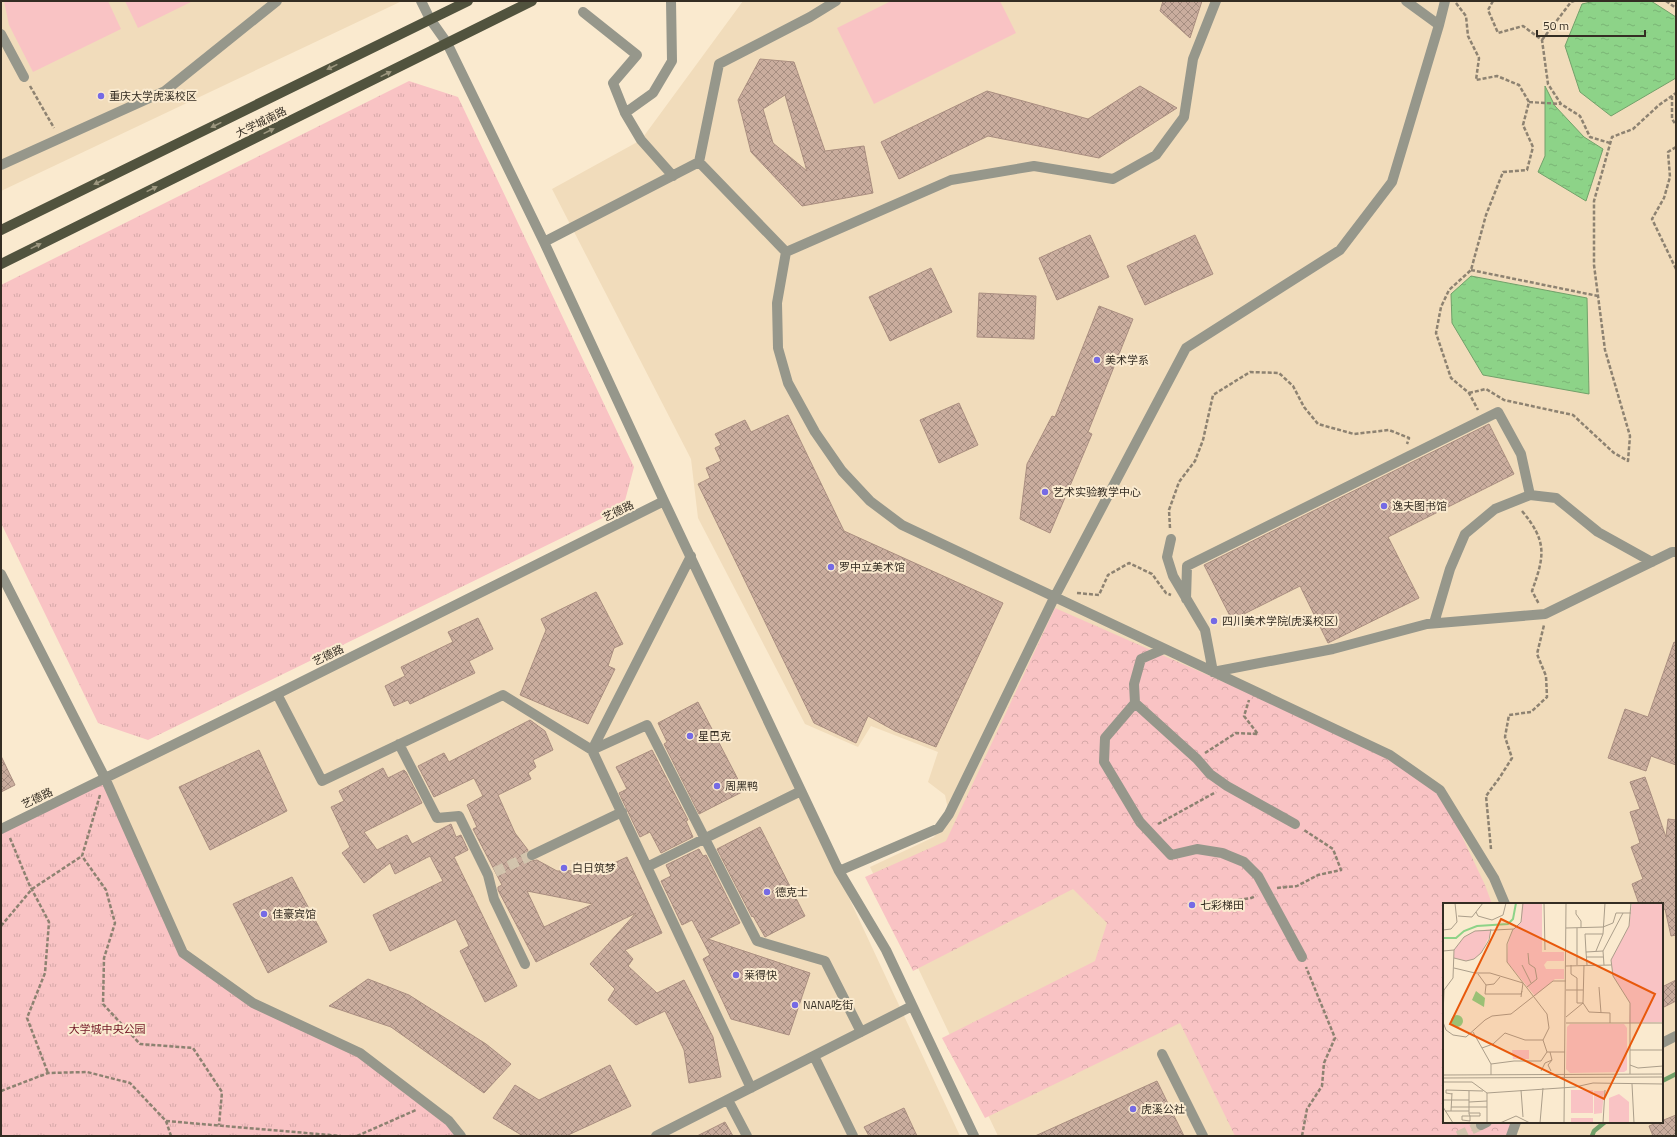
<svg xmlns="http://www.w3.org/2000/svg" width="1677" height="1137" font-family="'Titillium Web','Noto Sans SC',sans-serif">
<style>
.built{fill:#f1dcbb;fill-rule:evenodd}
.grass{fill:url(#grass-tufts)}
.forest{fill:url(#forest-crowns)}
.pitch{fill:#f9c3c4}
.water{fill:url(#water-ripples);stroke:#72a16a}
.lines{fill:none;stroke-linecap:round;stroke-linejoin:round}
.stream{stroke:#72a16a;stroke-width:4.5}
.building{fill:url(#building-cross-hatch);stroke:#aa8e80;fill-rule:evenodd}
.minor-tunnel{stroke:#d2c4ad;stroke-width:10;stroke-dasharray:10 5;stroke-linecap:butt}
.path{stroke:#8d8271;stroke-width:2.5;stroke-dasharray:4 2;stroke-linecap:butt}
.minor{stroke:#96978b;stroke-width:10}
.major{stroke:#51533e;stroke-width:10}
.oneway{fill:#9d977f}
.poi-dot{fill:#756ae5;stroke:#faeacf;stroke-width:1.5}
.labels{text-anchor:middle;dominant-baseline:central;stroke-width:4;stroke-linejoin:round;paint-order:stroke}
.poi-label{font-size:11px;fill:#342d23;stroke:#faeacf;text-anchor:start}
.street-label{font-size:11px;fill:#342d23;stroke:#faeacf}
.park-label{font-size:11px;fill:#711625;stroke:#faeacf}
.inset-river{fill:none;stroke:#8dd388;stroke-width:2}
.inset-road{fill:none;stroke:#ab9e8a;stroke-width:1}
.view{fill:#e8590c;fill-opacity:0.15;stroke:#e8590c;stroke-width:2}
.inset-edge{fill:none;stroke:#342d23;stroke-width:2}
</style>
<defs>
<pattern id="grass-tufts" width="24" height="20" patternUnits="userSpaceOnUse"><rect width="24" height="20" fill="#f9c3c4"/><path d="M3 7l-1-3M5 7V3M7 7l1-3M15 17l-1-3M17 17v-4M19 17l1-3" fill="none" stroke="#d6a8a8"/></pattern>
<pattern id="forest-crowns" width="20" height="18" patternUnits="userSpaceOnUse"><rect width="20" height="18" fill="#f9c3c4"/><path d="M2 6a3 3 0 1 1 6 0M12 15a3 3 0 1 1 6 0" fill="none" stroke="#d6a8a8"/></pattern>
<pattern id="water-ripples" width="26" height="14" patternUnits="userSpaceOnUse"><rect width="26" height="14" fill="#8dd388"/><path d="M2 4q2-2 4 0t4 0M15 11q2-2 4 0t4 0" fill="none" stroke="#7ab575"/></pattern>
<pattern id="building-cross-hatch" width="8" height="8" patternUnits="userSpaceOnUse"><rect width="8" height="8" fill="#caad9e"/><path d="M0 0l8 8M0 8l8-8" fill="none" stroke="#a58d80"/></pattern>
</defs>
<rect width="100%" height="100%" fill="#faeacf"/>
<!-- built -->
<path class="built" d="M1,1H402L1,191Z
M743,1H1676V1136H998L870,867L934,837L949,814L945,795L928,782L938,752L871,726L858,747L805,724L698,518L691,459L552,189L641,140ZM1444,904H1662V1122H1444Z
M664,501L960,1136H461L253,1003L183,953L105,778Z"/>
<!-- grass -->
<path class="grass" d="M409,81L458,97L634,467L623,508L148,740L98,723L1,523V285Z
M105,778L183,953L253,1003L360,1053L461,1136H1V830Z"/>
<!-- forest -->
<path class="forest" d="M1055,608L1381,751L1440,790L1485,885L1492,904H1444V1122H1516L1511,1136H1235L1180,1023L985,1118L942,1038L1095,961L1107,923L1073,889L913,971L865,877L946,841Z"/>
<!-- pitch -->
<path class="pitch" d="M4,1H108L121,29L33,72L9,25Z
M125,1H193L138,28Z
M891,1H1000L1016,33L874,104L837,28Z"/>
<!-- water -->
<path class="water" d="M1595,1H1651L1676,17V78L1611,116L1580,92L1565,46L1582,4Z
M1545,86L1555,106L1584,137L1603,149L1586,201L1538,172L1545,156Z
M1471,276L1587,298L1589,394L1483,375L1452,323L1451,294Z"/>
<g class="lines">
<!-- stream -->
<path class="stream" d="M1662,1081L1676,1074
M1592,1136L1594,1131L1605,1122"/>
</g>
<!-- building -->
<path class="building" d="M1163,1H1202L1190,38L1160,11Z
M760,59L794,62L825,151L864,146L873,193L802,206L751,152L738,100ZM785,95L807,171L773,143L763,109Z
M1140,86L1177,108L1099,158L988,136L899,179L881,142L987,91L1088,119Z
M1090,235L1109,277L1057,300L1039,258Z
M1195,235L1213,274L1145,305L1127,266Z
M931,268L952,312L890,341L869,297Z
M979,293L1036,296L1034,339L977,337Z
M1099,306L1133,319L1088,432L1092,434L1050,533L1020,519L1027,464L1052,416L1055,417Z
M959,403L978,445L939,463L920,420Z
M788,415L844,531L1003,603L936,747L895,731L868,716L856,743L814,723L698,484L710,478L706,468L721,461L715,448L721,445L715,434L745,420L751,432Z
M1489,424L1514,474L1388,537L1419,598L1328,643L1300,586L1232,620L1204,565Z
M596,592L623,644L614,648L608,666L615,669L588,724L520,695L546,630L541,619Z
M478,618L493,649L469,661L475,673L410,704L408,700L394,706L385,686L405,676L401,667L453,642L448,632Z
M1674,642L1676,643V765L1651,756L1646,771L1608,758L1625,709L1648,717Z
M698,702L744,791L699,814L664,744L667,742L658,723Z
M530,720L545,731L553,750L533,760L536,767L528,773L531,779L498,795L515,833L528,850L526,854V858L531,861L537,860L557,871L599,870L627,857L662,933L625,950L633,959L628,966L657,993L684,980L713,1037L721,1077L689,1083L684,1050L665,1011L636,1025L608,1000L615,989L590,964L636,913L536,962L498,890V887L502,885L473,829L477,827L467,805L483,796L474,778L434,797L418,766L444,753L449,762ZM527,891L593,904L544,927Z
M259,750L287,811L210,850L179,787Z
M652,750L688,820L686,821L693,837L661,853L650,832L640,837L619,793L627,789L616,767Z
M1,756L15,785L1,792Z
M383,768L388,778L404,770L406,772L422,803L364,832L377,850L407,835L412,844L451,824L456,837L461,835L468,850L454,857L517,986L485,1002L460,951L469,946L456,919L390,951L373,915L443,881L430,856L395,874L390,863L364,883L342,853L350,847L331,807L344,801L339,791Z
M1645,777L1666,837L1668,819L1676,820V935L1671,936L1665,909L1662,910V904H1639L1632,884L1643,879L1631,847L1640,843L1630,812L1640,809L1630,782Z
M760,827L805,916L765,937L753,916L752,917L717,849Z
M699,849L703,856L706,855L740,923L708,939L810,973L789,1035L731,1019L703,959L710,955L692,920L682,925L674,908L661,881L671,876L666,865Z
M292,877L327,942L268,973L233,904Z
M368,979L409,995L486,1044L511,1064L484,1093L391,1027L329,1006Z
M1676,980V1001L1662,1008V987Z
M610,1065L631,1106L566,1136H523L493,1118L515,1085L539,1100Z
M1157,1081L1184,1136H1035Z
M904,1108L917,1136H869L864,1127Z
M1676,1115V1136H1653L1649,1126Z
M725,1122L733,1136H697Z"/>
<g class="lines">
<!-- minor-tunnel -->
<path class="minor-tunnel" d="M495,872L532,855
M1458,1136L1481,1125"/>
<!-- path -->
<path class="path" d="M1493,1L1488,10L1498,33L1523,26L1542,40L1548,84L1561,104L1580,116L1590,137L1610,143
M1666,1L1676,8
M1456,3L1466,16L1468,36L1479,58L1476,80L1497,76L1519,85L1529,102L1523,125L1533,147L1527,170L1503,172L1486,215L1471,270L1449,290L1441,307L1436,333L1451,378L1469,393L1478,410
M1542,40L1571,2L1574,1
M30,86L54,128
M1672,96V119L1676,125
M1529,102L1561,104
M1676,147L1668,152L1670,177L1664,198L1652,219L1676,269
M1471,270L1598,296
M1469,393L1486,389L1504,400L1573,415L1614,453L1628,461L1630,436L1605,350L1594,265V201L1612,137L1633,129L1659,105L1676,93
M1522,511C1547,541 1545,555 1532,591L1539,604
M1170,528L1169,510L1179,482L1195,461L1203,440L1213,395L1250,372L1279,373L1293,386L1304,407L1318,424L1354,434L1389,430L1409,438L1407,444
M1077,593L1099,595L1108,575L1129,563L1152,574L1166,593L1171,595
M1205,753L1236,733L1258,734L1244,716L1249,700
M100,795L82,856L106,890L115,923L104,958L103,1004L140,1044L193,1048L222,1092L219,1125
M1158,824L1216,792
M10,838L29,884L49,922L45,973L27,1018L48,1073
M1491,849L1486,796L1500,777L1512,758L1505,737L1509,715L1531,712L1547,697L1546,676L1537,654L1544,625
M1277,888L1297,886L1318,875L1341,870L1333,849L1304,830
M1217,910L1231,901L1251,898L1256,896
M1,926L32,889L82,856
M1,1091L48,1073L87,1072L130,1083L166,1121L171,1136
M166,1121L341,1136
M357,1136L416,1110
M1302,1136L1307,1109L1322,1086L1324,1063L1335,1038L1306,967"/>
<!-- minor -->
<path class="minor" d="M421,1L430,19L447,43L544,242L664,501L839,871L886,950L974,1136
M671,1L672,61L653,93L625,113L641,140L673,176
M1406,1L1439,25
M583,12L637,55L613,83L625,113
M1,34L24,77
M699,162L719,64L810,17L836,1
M1,165L165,91L277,1
M544,242L699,162L786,252L777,303L778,348L788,383L815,432L842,471L870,501L902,525L1390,755L1440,790L1494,878L1505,904
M786,252L951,180L1034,166L1113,179L1156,155L1184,117L1193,59L1216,1
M1171,539L1167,557L1173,576L1205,630L1213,672L1333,649L1427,624L1545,614L1672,552H1676
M691,556L592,750L751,1088
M1,574L105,778L183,953L253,1003L360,1053L449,1121L461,1136
M1186,599L1187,566L1498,412L1521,454L1530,495
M1434,623L1450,569L1465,534L1495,509L1530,495L1556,498L1598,532L1652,562
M1164,649L1141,659L1134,684L1135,703L1105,738L1104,762L1140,822L1171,855L1197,849L1222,853L1244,862L1258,876L1302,957
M277,694L322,781L503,695L592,750L647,725L757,941L825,961L861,1032
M1135,703L1197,759L1210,774L1227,786L1295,824
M399,744L437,818L459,816L488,875L494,899L525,964
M1,829L263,701L664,501
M532,855L622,812
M647,867L801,791
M839,871L939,828L949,814L1054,598L1186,348L1340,250L1392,182L1439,25L1445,1
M1662,1043L1676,1036
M1162,1054L1203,1136
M814,1056L853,1136
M728,1100L747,1136
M1481,1125L1487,1122
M656,1136L912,1006
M1511,1136L1516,1122"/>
<!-- major -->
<path class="major" d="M1,230L468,1
M1,264L532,1"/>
</g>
<!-- one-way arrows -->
<defs><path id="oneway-solid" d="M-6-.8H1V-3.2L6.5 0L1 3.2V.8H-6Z"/></defs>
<g class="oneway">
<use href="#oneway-solid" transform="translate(332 67) rotate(154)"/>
<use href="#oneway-solid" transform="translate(386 74) rotate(-26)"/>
<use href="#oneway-solid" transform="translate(216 125) rotate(154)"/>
<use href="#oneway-solid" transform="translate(269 131) rotate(-26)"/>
<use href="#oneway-solid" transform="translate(99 182) rotate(154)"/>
<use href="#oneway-solid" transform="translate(152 189) rotate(-26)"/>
<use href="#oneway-solid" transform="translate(36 246) rotate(-26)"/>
</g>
<!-- markers -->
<g class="poi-dot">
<circle cx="101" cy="96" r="4"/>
<circle cx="1097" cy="360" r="4"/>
<circle cx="1045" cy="492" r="4"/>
<circle cx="1384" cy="506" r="4"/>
<circle cx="831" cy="567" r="4"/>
<circle cx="1214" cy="621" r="4"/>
<circle cx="690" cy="736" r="4"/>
<circle cx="717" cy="786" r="4"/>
<circle cx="564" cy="868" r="4"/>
<circle cx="767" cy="892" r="4"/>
<circle cx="1192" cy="905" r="4"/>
<circle cx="264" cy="914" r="4"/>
<circle cx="736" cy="975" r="4"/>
<circle cx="795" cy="1005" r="4"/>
<circle cx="1133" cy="1109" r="4"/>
</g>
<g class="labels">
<!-- poi labels -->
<g class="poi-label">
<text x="109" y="96">重庆大学虎溪校区</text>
<text x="1105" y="360">美术学系</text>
<text x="1053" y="492">艺术实验教学中心</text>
<text x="1392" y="506">逸夫图书馆</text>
<text x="839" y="567">罗中立美术馆</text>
<text x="1222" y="621">四川美术学院(虎溪校区)</text>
<text x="698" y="736">星巴克</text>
<text x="725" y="786">周黑鸭</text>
<text x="572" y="868">白日筑梦</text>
<text x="775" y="892">德克士</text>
<text x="1200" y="905">七彩梯田</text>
<text x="272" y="914">佳豪宾馆</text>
<text x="744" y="975">莱得快</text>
<text x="803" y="1005">NANA吃街</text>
<text x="1141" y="1109">虎溪公社</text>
</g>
<!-- street labels -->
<g class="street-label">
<text transform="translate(261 122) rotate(-26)">大学城南路</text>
<text transform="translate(618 511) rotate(-26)">艺德路</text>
<text transform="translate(328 655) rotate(-26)">艺德路</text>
<text transform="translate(37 798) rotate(-26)">艺德路</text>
</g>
<!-- park labels -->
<g class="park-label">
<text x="107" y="1029">大学城中央公园</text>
</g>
</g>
<!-- overview -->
<g transform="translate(1443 903)">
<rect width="220" height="220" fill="#faeacf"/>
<path d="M189,0H220V119L186,120L187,100L170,73L168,57L186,23ZM127,121H181L184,125V167L181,169L127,170L123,166L124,124Z" fill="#f9c3c4"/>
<path d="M79,0H99V49H121V58H104L101,62L103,66H121V76H112L92,93L64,59L65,41L70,26L78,19ZM48,26L47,32L38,50L31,56L23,58L11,55V47L21,34L32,28Z" fill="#f9c3c4"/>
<path d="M69,147H86V156H70ZM128,187H150V210H128ZM151,188H161L159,210L151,211ZM176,191L186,199V220H166V195ZM128,215H150V220H128Z" fill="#f9c3c4"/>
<path d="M33,88L42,95L41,104L29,97ZM8 118a6 6 0 1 1 12 0a6 6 0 1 1-12 0Z" fill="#8dd388"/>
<path class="inset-river" d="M0,35H13L21,28L34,23L65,21L70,16L73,0"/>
<path class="inset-road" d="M101,0L102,47M133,7V11L138,18V25M33,9L35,13L49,17L60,12L63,0M15,13L29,14L40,0M123,25L160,24L170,20L173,10H188M134,25V62M70,26L64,41V59L104,111L106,125L100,137L104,149H122M0,27L8,26L14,19L12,0M0,48L11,47L21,34L32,28L71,26L78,19L80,0M153,48L160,31L162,0M160,48L143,49L142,31H160M143,49L144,62M143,54H160M11,55L23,58L31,56L38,50L46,37L48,26M79,62L88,80M128,62V71L134,75V100H140L146,109L167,110V120M161,62L160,48L180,10M123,63L168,62M11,65L32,70H47L80,80L78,94M35,71L43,82L51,81L57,74M43,82L42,91H78L79,88M84,84L94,76L92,65L86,61L85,50M156,84L158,110M123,87H140M0,113L1,87L10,75L11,47M123,114L140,100L141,62M0,119L3,127L10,132L23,134L42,117L49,113L68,111L110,78H123M123,120H220M30,129L48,161V172M39,145L50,141L62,130L82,137H100M187,147H220M48,161L71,158H98L104,149M187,162L195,165L220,163M98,168L102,160L109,157L107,149M108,168L105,162L109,157M187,171V100L170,73L168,57L186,23L188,0M0,172L220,171M0,175L220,174M0,179H29L44,190L132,184L150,180L220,181M189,181L191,220M78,187L80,214M26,188V211L27,213V218L19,217V213H37V210H26M9,191L3,190V187L40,188M0,197H26M26,199L44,198M0,204L10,220M8,204H44M2,208H8L9,190M8,208H26M44,220V190M57,220L73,213L87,220M97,220L100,185M121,220L123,0M160,220L162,187"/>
<path class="view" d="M58,16L212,91L161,196L7,121Z"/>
<rect width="220" height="220" class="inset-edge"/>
</g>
<!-- border -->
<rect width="1677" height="1137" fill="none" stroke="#342d23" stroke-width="4"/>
<!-- scale -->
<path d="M1537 30v6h108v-6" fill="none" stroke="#342d23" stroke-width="2"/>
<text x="1543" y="30" font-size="12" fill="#342d23" stroke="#faeacf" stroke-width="3" paint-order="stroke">50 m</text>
</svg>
